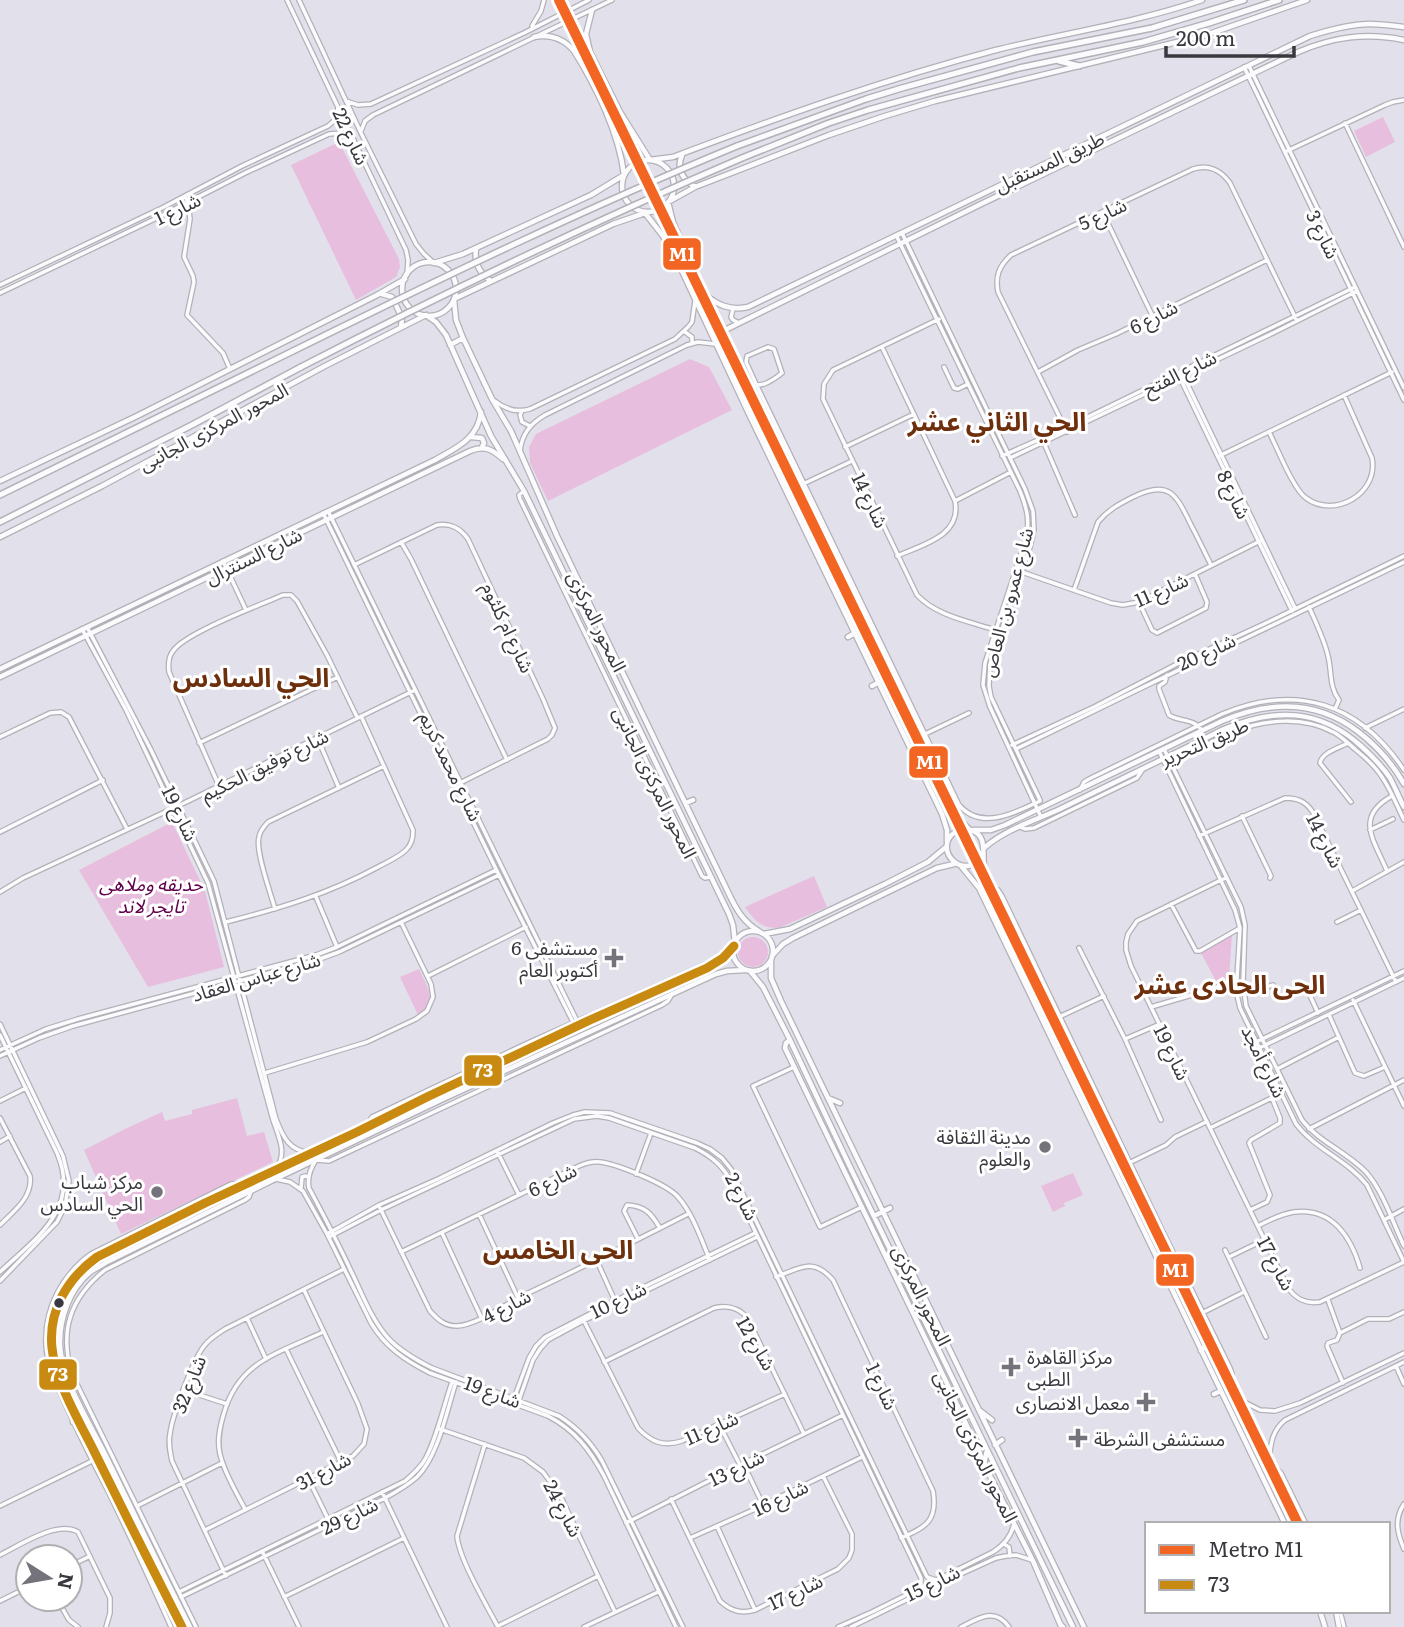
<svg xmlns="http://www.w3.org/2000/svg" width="1404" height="1627" font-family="Literata,'Noto Sans Arabic',serif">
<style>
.green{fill:#e8bede}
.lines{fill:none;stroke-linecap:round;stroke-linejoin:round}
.minor-casing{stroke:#b2b1b8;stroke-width:6}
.tertiary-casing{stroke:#b2b1b8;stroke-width:7}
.secondary-casing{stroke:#b2b1b8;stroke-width:7}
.trunk-casing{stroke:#b2b1b8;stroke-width:8}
.minor{stroke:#fbfafc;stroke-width:3.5}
.tertiary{stroke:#fbfafc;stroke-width:4.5}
.secondary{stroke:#fbfafc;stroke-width:4.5}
.trunk{stroke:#fbfafc;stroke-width:5}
.trunk-bridge-casing{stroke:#b2b1b8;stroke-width:8;stroke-linecap:butt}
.trunk-bridge{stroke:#fbfafc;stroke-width:5}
.bus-1-casing{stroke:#fff;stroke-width:14}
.bus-1{stroke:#c88a10;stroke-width:9}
.metro-1-casing{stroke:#fff;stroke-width:16}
.metro-1{stroke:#f26522;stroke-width:10}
.poi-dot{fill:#74737b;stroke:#fff;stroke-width:2.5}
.bus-dot{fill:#39383f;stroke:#fff;stroke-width:2.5}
.labels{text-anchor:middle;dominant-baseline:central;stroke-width:6;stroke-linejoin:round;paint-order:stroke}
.street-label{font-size:19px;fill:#39383f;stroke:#fff}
.park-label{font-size:19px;font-style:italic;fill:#60004d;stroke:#fff}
.poi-label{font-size:19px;fill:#39383f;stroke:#fff;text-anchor:end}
.district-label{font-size:26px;font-weight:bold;fill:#6e2f0d;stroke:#fff}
.line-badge{stroke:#fff;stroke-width:2.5}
.badge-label{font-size:19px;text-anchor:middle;font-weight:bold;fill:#fff}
</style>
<rect width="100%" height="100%" fill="#e2e0ea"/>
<!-- green -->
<path class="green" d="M1383,117L1395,142L1366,157L1354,131Z
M339,142L399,259L400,267L396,277L356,300L291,165Z
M690,359L709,367L732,410L548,501L530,463L529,447L536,434Z
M172,822L205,891L224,967L148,987L79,870Z
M814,876L827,907L781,927C763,931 754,920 745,907Z
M1232,935L1229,978L1218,985L1200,951Z
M738 952a15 15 0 1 1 30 0a15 15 0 1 1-30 0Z
M419,969C427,986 439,1003 418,1015L400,977Z
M237,1098L247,1136L264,1132L273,1162L121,1234L84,1150L125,1129L162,1112L165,1121L192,1114V1110Z
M1073,1173L1083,1195L1064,1203L1065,1206L1053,1212L1041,1186Z"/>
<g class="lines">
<defs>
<path id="minor" d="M287,0L406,250L408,260L407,275
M299,0L361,133L416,244L424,254L434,263
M532,26L541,11L544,0
M1249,66L1404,388
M1244,67L1404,400
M346,101L358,105L371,104L524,33L589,0
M1345,123L1404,247
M361,131L365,121L373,115L612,0
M1287,151L1385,105L1393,102L1404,100
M185,196L188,203L190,219L184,257L193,276L194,282L187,315L223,353L230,369
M1103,213L1152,315
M902,233L1025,489L1033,511L1034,530L1029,551L990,664L989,686L991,697L1040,800
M896,235L1020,491C1027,508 1030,521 1026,539L985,663L983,685L990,707L1041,817
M0,285L162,208L242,166L328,126L336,119L338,107
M0,293L165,214L245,173L329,134L342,133L354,140
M733,309L731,317L733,320L739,323
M939,319L833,370L824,384L823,399L917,595C937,616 968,621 995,630
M685,332L692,337V343
M882,347L955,501C962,536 922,545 897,556
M944,367L954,388L958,389L968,384
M1038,372L1078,350L1116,334L1267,260
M1183,375L1295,608
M1180,378L1292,611
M748,386C753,384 758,386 764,384C770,382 777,377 782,373L774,349L768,347L747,356L746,362L756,384L959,805C981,831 1015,813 1040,801
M495,401C505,409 517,413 530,409L675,339L688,327L692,322L695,301
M522,411L520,415L522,422L530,426
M1067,432L998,292C995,276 999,266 1011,255L1193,169C1208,164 1221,170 1230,183L1297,321
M1269,432C1277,447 1293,489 1306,498C1334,519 1379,494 1372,458L1344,395
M1044,443L1075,515
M845,447L914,414
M520,451C522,434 530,424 545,415L687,345L698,342L715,344
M1002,456L1065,428L1355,287
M1219,456L1392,372
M1010,458L1273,333L1357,291
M803,484L852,461
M524,491L519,495L520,499L702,876L705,878L710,877
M955,501L1011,472
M328,511L577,1021
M323,513L496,869L573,1022
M401,542L411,559L507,760
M223,561L246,610
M354,565L437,525C451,523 460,528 468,539L543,699L555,728L552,735L548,739L458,784
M1019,571L1111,603L1123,605L1139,602L1260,541
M1074,590L1098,522C1108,510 1119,504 1133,497C1169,479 1176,494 1191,525C1198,538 1204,551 1211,565
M1139,602L1152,630L1157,633L1206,608L1207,602L1195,574
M1309,607C1316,623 1324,639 1328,656C1332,672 1329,687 1339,700L1335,709
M87,627L151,750L214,881L276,1119C283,1137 289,1151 311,1153
M82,629L126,710L208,883L273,1120C279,1138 288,1154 275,1170
M1167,675L1165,682L1159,686V689L1169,715C1179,722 1195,718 1202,731
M1365,728L1404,709
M925,734L969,713
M0,737L50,713L61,712L69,717L127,829
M317,737L339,788
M199,743L338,677
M1348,743C1339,748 1322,752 1320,763L1351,802
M1012,745L1094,707L1177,664L1264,624L1404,556
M1185,748C1202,752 1219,736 1235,731C1267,719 1304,716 1335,733C1343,738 1349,744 1356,750C1366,758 1375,766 1382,777C1391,790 1397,806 1404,820
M1016,749C1145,686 1274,624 1404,562
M1164,749L1241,907L1245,925L1243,982L1246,1006L1302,1120C1319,1142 1347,1152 1366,1172C1383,1191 1393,1223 1404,1246
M1159,751L1235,910L1240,928L1237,978V995L1240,1008L1296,1124C1315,1149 1347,1160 1367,1185L1404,1262L1320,1302C1305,1304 1295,1299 1287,1286L1131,966L1126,950V942L1128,934L1137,921L1221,880L1226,878
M219,786L169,672C168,664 168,657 173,651C185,633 260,605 283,595H291L297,601L327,655L357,717
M1080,790L1084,782L1089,779L1222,714C1297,683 1359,703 1404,770
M1242,816L1271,876L1270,878
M1020,827L1025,829L1034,828L1137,778L1143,769
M1370,830L1393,819
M0,832L103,780
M1199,836L1285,798C1300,798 1308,803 1315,816L1396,982
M1387,871C1374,840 1354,817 1392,796
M991,888L998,890L1002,896L1163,1232L1230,1368L1232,1374L1230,1380
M1352,891L1404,862
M0,892L23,878L178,806L413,691
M316,897L337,947
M1171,904L1196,951H1200L1240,928
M275,909C271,894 255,851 259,837C260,830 264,827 268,822L384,766
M226,922C281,908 328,894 378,867C387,862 399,857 406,850C412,844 413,838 413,830L361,716
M1337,922L1361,910
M1079,948L1125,1039L1161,1120
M428,976L526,927
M1308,991L1318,1013
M1245,993L1273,985
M672,994L668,1001L662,1005L329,1161L316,1160C310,1169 307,1178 309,1188C324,1216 338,1243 351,1271C362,1293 371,1319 388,1338C400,1351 416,1360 432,1368L559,1416C578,1428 591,1442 602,1461L683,1627
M1353,1000L1404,1106
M1151,1007L1212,989L1237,978
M1329,1015L1355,1073L1364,1076L1385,1067
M1059,1017L1104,996
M0,1024L63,1156L69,1181L65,1206L57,1222L0,1281
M0,1035L57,1153C81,1209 36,1238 0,1272
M1125,1039L1160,1024
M1256,1042L1404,971
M1259,1048L1404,978
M0,1050L46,1029L78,1019L316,955L337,947L496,870
M0,1056L39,1038L73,1026L317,960L339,952L499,875
M794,1067L753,1086L820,1227L862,1207
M1277,1069L1339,1037
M265,1073L367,1042L416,1019L427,1011L433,997L431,984L401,922
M0,1101L26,1088
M0,1118L30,1176C33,1197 14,1211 0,1225
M369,1126V1122L372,1117L530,1042L708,963H714
M1210,1128L1280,1094
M1309,1129L1404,1080
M0,1142L10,1136
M498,1153L519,1195
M1131,1162L1166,1145L1175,1137L1206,1122
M636,1174L651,1133
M276,1179L290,1182L303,1191L327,1234L371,1323C385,1347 406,1361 430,1373L548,1416C575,1430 590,1450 604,1476L676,1627
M301,1188L302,1177L305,1176L309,1177
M380,1208L430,1311C438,1320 445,1326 457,1326C476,1325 503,1306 520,1297C577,1270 633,1242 688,1214
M1250,1210L1267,1202L1270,1195L1249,1143L1251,1140L1280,1123V1118L1272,1098
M479,1214L518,1298
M1384,1220L1404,1209
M1258,1226C1269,1220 1282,1214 1294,1212C1332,1207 1351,1237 1360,1268
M442,1233L481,1317
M327,1234L379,1205L438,1179L553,1123L573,1115L585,1112L610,1113L697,1143L710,1149L722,1158L731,1169L927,1577L936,1580
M329,1237L381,1210L574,1119L597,1116L609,1118L695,1148C713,1157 724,1167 733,1185L921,1578V1588
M638,1239L624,1211L627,1205C645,1206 651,1213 660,1228
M1225,1250L1266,1337
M401,1252L579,1166C586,1163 592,1161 600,1162C617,1164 667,1184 678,1197C693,1214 701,1239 710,1260
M1229,1257L1264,1240
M597,1261L615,1301
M776,1277C800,1268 813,1257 833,1280L933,1491C938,1521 926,1527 901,1538
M1328,1300L1340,1333L1337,1340L1328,1343L1327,1346L1343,1383
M1202,1313L1244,1292
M247,1318L266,1359
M583,1319L638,1428C651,1442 663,1447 682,1441L785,1394
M1340,1333L1368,1319H1389L1404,1312
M286,1349L341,1462
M604,1362L714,1308C727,1305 737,1307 747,1317L804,1434
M1396,1366L1404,1384
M184,1390L227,1404
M1240,1400L1260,1410L1275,1411L1300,1403L1404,1353
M513,1401L529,1358L536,1346L545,1337L615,1301L755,1233
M518,1403L533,1360L540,1349L548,1340L583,1321L757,1237
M719,1424L740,1465
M440,1429L524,1458L543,1472L560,1495L615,1612
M485,1444L457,1536C459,1559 486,1604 498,1627
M1269,1459C1271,1443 1272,1431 1285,1420L1404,1362
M743,1463L763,1505
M1272,1467L1277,1469L1281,1473L1306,1524
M308,1478L329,1521
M382,1492L447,1627
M671,1499L720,1601C731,1611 741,1614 755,1610L838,1569L849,1558L852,1550V1534L823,1476
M1404,1504C1394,1519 1397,1533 1404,1549
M0,1506L92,1461
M137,1506L222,1463
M245,1509C237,1494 227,1477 222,1461C216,1445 219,1429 224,1413C239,1361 279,1353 323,1332
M626,1523L740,1465L843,1415
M717,1526L755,1610
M205,1530L353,1456L364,1444L367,1429L358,1404L304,1290
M690,1538L753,1510L862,1457
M1004,1544L1009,1547L1010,1556
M262,1551L299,1627
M0,1555C20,1545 57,1520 78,1532L110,1598V1613L106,1627
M70,1566L90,1556
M226,1576L172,1461C170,1452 168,1443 170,1434C172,1416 193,1360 204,1346C209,1339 217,1334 225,1329L344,1269
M179,1592L405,1481C412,1475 419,1469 424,1461C436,1442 444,1404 452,1382
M181,1597L385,1498C396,1492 407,1486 417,1477C438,1457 447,1410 456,1382
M284,1597L404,1538
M57,1599L69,1620L78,1627
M0,1601L28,1587
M1340,1611L1344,1627
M498,1626L598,1576
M171,1627C150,1580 129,1533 106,1487C91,1458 77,1430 64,1401C56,1383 47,1366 46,1345C44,1309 62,1275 91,1254L231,1184L246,1183
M196,1627L72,1374C59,1331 70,1298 105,1270L245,1200L249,1197L251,1191
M584,1627L658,1592
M838,1627L872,1612L993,1552C1004,1545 1011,1537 1014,1524
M851,1627L941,1583L996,1558L1006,1556L1016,1555L1032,1560
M961,1627C979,1618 995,1607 1009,1627"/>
<path id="tertiary" d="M703,293C717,305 730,311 748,307L1310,36C1329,30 1350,24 1370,24C1382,24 1393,26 1404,27
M721,332L981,204L1298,52C1333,37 1366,32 1404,40
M471,437L482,438L484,443L482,447
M0,669L435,460C456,448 478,439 481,412
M0,677L470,451C484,445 492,449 503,459
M972,830H991L1005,825L1222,721C1274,699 1322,700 1366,738C1381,751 1394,766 1404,784
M984,848C1006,829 1034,821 1060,809C1115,782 1170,756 1224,729C1275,708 1319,708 1361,746C1371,755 1382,766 1390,778C1395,787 1399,798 1404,807
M790,1040L786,1043L785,1048L955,1400L991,1478L1033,1561L1061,1626
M73,1422L74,1409
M182,1627C152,1568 123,1510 94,1451C79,1421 55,1380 52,1348C48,1310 68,1278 97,1257L205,1203L357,1132L427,1097L590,1020L707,968L723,958L734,946
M190,1627C161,1570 133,1511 105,1454C90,1424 62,1379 60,1346C59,1320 69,1290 89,1273C94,1269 101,1266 107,1262L273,1180L445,1098L716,974L727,971L746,970"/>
<path id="secondary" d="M592,10L586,34L590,52L620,112L650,160L673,157C779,117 886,79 996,50C1064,33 1135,23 1202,0
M682,155C676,169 682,179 695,187
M622 186a26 26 0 1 1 52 0a26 26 0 1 1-52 0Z
M663,236L677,231
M476,249C474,263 479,273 491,281
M402 289a27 27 0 1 1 54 0a27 27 0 1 1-54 0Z
M434,263L463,254L591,195L624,175C619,133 596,86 574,51C563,38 550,34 534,37
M382,294L392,297L402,318L401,327
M454,299L613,224L645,213L663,236L682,271L748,412L942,814L947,830V842
M454,300L456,320L463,338L492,399L511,431L557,536L728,892C736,909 743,922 760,932
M427,316L436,322L446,335L491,436L524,491L729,914L733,925L735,943
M450,345L463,338
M0,481L137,416L377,295L405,279
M0,537L102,486L323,367L426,315
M848,637L855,633
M872,686L879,682
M686,803L693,800
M970,830L960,820L951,803L721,332L702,293L673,222L668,202L695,187L829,135L885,116L935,101L1206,35L1307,0
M983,852C968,886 930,850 955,832C959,829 965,828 970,830C988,834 982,854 984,867C985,875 987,881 990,888L1300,1524
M961,866L979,888L1285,1524
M733 951a20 20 0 1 1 40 0a20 20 0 1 1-40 0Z
M764,934L790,929L885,884L928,862L946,847
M772,956L783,944L793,938L937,868L954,864
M771,960V978L781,1001L1084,1627
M750,971L763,987L790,1040L851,1169L1073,1627
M828,1098L840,1103
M874,1216L890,1208
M1201,1351L1205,1346L1213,1344
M1214,1394L1221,1391
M979,1410L992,1420
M995,1445L1002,1440
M984,1464L987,1450
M1320,1611L1325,1627
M1336,1611L1339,1627
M1061,1625L1063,1627"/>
<path id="trunk" d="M1059,61L1079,66
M737,146L866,99L902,88L1033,52L1152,28L1244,0
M742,158L829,123L868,110L1019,68L1143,42L1209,23L1279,0
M0,495L293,351
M0,522L190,426L301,367"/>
</defs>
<!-- minor casing -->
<use href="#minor" class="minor-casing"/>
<!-- tertiary casing -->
<use href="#tertiary" class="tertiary-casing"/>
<!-- secondary casing -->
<use href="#secondary" class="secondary-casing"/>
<!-- trunk casing -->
<use href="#trunk" class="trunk-casing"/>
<!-- minor -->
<use href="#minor" class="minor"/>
<!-- tertiary -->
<use href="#tertiary" class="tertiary"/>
<!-- secondary -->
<use href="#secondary" class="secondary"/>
<!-- trunk -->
<use href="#trunk" class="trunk"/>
<defs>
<path id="trunk-bridge" d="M293,351C439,279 586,208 737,146
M301,367C446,292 592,222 742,158"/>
</defs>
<!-- trunk-bridge casing -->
<use href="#trunk-bridge" class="trunk-bridge-casing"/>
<!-- trunk-bridge -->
<use href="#trunk-bridge" class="trunk-bridge"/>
<defs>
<path id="bus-1" d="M182,1627C152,1568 123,1510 94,1451C79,1421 55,1380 52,1348C48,1310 68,1278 97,1257L205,1203L357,1132L427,1097L590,1020L707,968L723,958L734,946"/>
</defs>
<!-- bus-1 casing -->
<use href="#bus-1" class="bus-1-casing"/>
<!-- bus-1 -->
<use href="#bus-1" class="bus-1"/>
<defs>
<path id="metro-1" d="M559,0L1298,1524"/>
</defs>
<!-- metro-1 casing -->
<use href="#metro-1" class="metro-1-casing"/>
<!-- metro-1 -->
<use href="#metro-1" class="metro-1"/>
</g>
<!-- markers -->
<g class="poi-dot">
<path d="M610.5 947.5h7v7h7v7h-7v7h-7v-7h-7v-7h7z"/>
<circle cx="1045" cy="1147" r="7"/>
<circle cx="157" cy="1192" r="7"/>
<path d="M1007.5 1356.5h7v7h7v7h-7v7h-7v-7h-7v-7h7z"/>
<path d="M1142.5 1391.5h7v7h7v7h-7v7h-7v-7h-7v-7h7z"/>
<path d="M1074.5 1427.5h7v7h7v7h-7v7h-7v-7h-7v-7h7z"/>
</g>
<circle class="bus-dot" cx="59" cy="1303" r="6"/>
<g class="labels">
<!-- street labels -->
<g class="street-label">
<text transform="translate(352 136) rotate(65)">شارع 22</text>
<text transform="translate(1049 161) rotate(-25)">طريق المستقبل</text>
<text transform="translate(177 208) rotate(-26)">شارع 1</text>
<text transform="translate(1102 213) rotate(-25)">شارع 5</text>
<text transform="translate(1324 234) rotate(64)">شارع 3</text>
<text transform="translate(1153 316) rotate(-27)">شارع 6</text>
<text transform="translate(1179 372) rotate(-26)">شارع الفتح</text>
<text transform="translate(213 426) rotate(-28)">المحور المركزى الجانبى</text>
<text transform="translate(1235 494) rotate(64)">شارع 8</text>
<text transform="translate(871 500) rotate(64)">شارع 14</text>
<text transform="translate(253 555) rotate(-26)">شارع السنترال</text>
<text transform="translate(1161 589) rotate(-24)">شارع 11</text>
<text transform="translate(1006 602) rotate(-75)">شارع عمرو بن العاص</text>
<text transform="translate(598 621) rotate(64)">المحور المركزى</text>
<text transform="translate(509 627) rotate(65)">شارع ام كلثوم</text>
<text transform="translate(1206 651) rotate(-25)">شارع 20</text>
<text transform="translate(1204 741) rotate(-23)">طريق التحرير</text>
<text transform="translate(264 764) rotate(-26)">شارع توفيق الحكيم</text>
<text transform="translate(452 766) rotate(64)">شارع محمد كريم</text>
<text transform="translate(656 782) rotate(64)">المحور المركزى الجانبى</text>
<text transform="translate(181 813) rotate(64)">شارع 19</text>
<text transform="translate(1326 840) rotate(63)">شارع 14</text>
<text transform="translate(256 976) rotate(-16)">شارع عباس العقاد</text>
<text transform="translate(1173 1052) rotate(64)">شارع 19</text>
<text transform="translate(1265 1061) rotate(64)">شارع أمجد</text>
<text transform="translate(552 1179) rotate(-26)">شارع 6</text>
<text transform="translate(743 1196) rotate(63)">شارع 2</text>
<text transform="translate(1277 1263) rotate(62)">شارع 17</text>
<text transform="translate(923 1295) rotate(64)">المحور المركزى</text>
<text transform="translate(618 1299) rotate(-26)">شارع 10</text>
<text transform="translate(506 1305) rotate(-27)">شارع 4</text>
<text transform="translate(757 1343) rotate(60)">شارع 12</text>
<text transform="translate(188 1384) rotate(-68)">شارع 32</text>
<text transform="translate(883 1386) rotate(65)">شارع 1</text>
<text transform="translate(493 1391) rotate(20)">شارع 19</text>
<text transform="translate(711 1427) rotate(-24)">شارع 11</text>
<text transform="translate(977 1446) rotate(64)">المحور المركزى الجانبى</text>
<text transform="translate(736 1467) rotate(-26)">شارع 13</text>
<text transform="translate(323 1470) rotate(-28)">شارع 31</text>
<text transform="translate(780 1497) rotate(-26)">شارع 16</text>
<text transform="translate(564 1508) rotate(62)">شارع 24</text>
<text transform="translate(349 1515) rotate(-26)">شارع 29</text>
<text transform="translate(932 1582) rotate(-26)">شارع 15</text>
<text transform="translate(795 1591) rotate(-26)">شارع 17</text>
</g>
<!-- park labels -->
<g class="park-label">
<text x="151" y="883">حديقه وملاهى<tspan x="151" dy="22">تايجر لاند</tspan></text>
</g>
<!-- poi labels -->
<g class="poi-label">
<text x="598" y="947">مستشفى 6<tspan x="598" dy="22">أكتوبر العام</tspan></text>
<text x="1031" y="1136">مدينة الثقافة<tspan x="1031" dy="22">والعلوم</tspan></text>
<text x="143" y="1181">مركز شباب<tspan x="143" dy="22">الحي السادس</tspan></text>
<text x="1027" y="1356" text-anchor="start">مركز القاهرة<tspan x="1027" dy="22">الطبى</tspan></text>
<text x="1130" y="1402">معمل الانصارى</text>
<text x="1094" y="1438" text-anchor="start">مستشفى الشرطة</text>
</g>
<!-- district labels -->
<g class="district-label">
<text x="997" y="419">الحي الثاني عشر</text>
<text x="251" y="675">الحي السادس</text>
<text x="1230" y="982">الحى الحادى عشر</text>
<text x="558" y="1247">الحى الخامس</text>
</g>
</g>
<g class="line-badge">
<rect x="662" y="237" width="40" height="34" rx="7" fill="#f26522"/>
<rect x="908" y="745" width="41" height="34" rx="7" fill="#f26522"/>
<rect x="463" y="1054" width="40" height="33" rx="7" fill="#c88a10"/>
<rect x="1155" y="1253" width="40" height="34" rx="7" fill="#f26522"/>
<rect x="38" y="1358" width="40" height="33" rx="7" fill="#c88a10"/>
</g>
<g class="badge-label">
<text x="682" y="261">M1</text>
<text x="929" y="769">M1</text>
<text x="483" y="1077">73</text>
<text x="1175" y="1277">M1</text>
<text x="58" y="1381">73</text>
</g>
<!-- legend -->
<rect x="1145" y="1522" width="245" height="91" fill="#ffffff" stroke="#b0afb2" stroke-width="2"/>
<rect x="1159" y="1545" width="35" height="10" fill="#f26522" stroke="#b0afb2" stroke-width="2"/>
<text x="1208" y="1557" font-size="21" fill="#39383f">Metro M1</text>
<rect x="1159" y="1580" width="35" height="10" fill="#c88a10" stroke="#b0afb2" stroke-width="2"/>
<text x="1208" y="1592" font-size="21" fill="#39383f">73</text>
<!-- north arrow -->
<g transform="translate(49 1578) rotate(101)"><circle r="33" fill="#ffffff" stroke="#b0afb2" stroke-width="2"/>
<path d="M0-5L12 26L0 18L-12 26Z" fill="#74737b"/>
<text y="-10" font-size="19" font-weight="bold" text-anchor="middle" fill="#39383f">N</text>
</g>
<!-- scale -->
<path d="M1166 46v10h128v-10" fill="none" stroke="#39383f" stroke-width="3.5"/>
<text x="1176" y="46" font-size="21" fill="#39383f" stroke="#ffffff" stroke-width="5" paint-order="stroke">200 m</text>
</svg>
